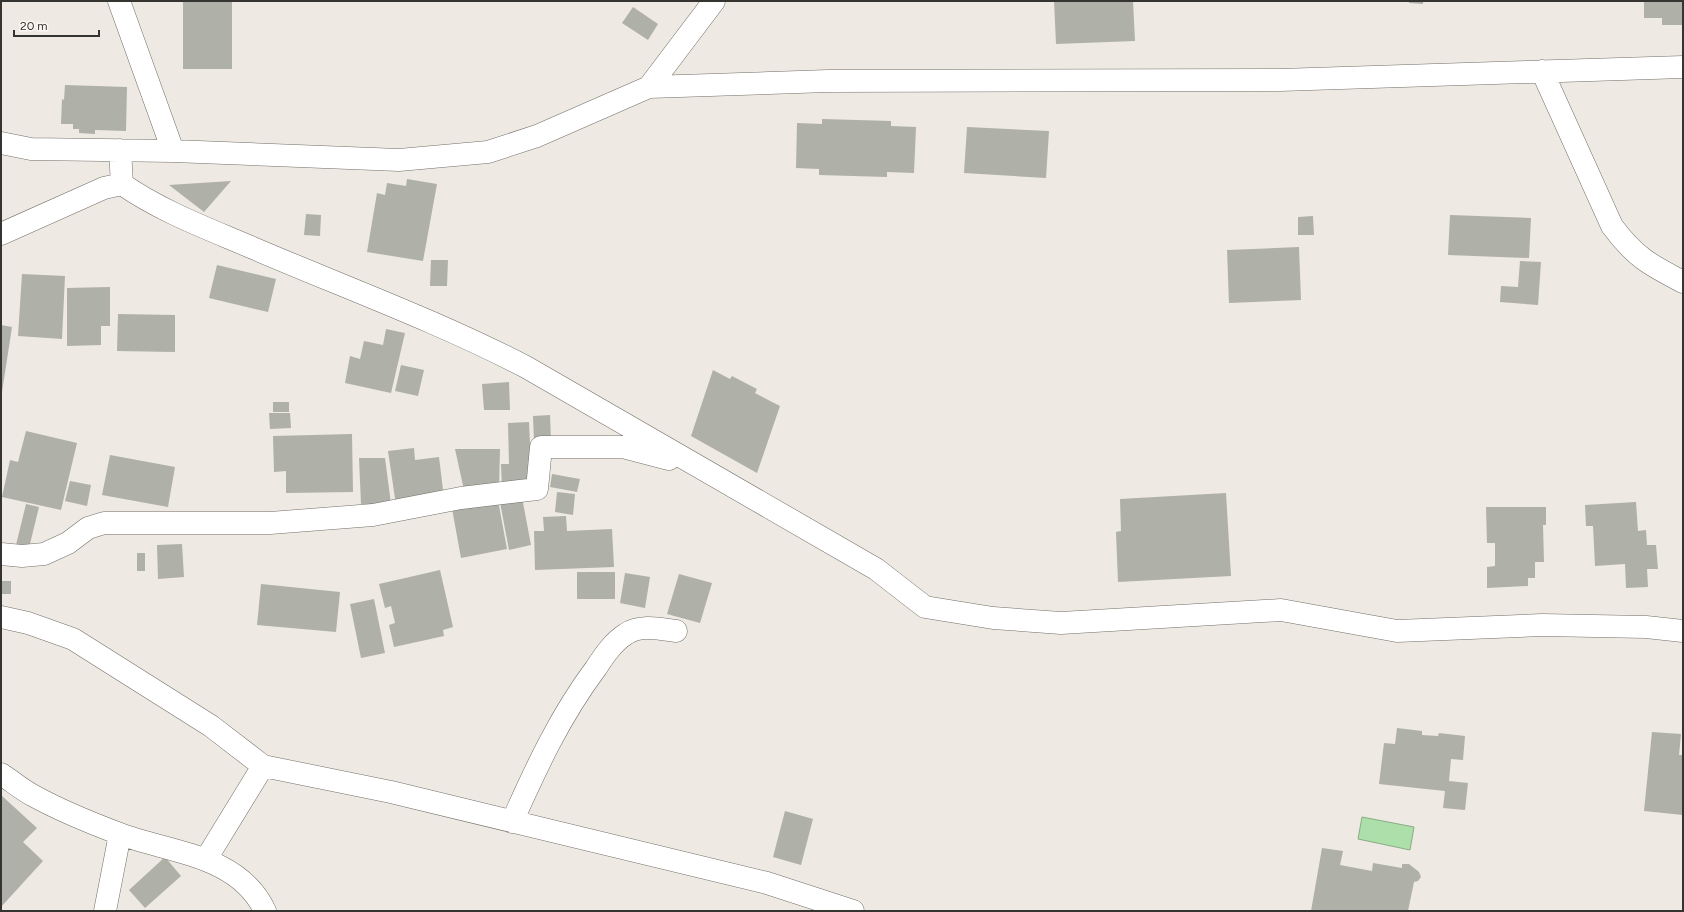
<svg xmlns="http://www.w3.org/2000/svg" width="1684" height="912" font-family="Figtree,sans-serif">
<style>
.water{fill:#addfaa;stroke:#89ac86}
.building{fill:#afb0a8}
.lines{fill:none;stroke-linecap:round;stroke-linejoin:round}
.minor-casing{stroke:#736f69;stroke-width:23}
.minor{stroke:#fff;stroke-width:22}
</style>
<rect width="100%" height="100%" fill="#eee9e2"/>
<!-- water -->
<path class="water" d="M1362,817L1414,827L1410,850L1358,839Z"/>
<!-- building -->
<path class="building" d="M183,1H232V69H183Z
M1054,1H1133L1135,41L1056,44Z
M1409,1H1423V4L1409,3Z
M1644,1H1683V25H1662V18H1644Z
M633,7L658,24L648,40L622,23Z
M65,85L127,87L126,131L95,130V134L79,133V129H73V124H61L62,99L64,100Z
M822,119L891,121V126L916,127L914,173L887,172V177L819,175V169L796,168L797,123L822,124Z
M967,127L1049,131L1046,178L964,173Z
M407,179L437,184L423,261L367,252L377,193L385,195L387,183L406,186Z
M231,181L204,212L169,185Z
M306,214L321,215L320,236L304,235Z
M1450,215L1531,218L1529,258L1448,255Z
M1313,216L1314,235H1298V217Z
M1299,247L1301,300L1229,303L1227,250Z
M431,260H448L447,286H430Z
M1520,261L1541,262L1538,305L1500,302L1501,286L1518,287Z
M217,265L276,279L268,312L209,298Z
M22,274L65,276L62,339L18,336Z
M110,287V326H101V345L67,346V288Z
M118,314L175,315V352L117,351Z
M1,325L12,327L2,392H1Z
M386,329L405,333L391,393L345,383L350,356L360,359L364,341L383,345Z
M401,365L424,370L418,396L395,391Z
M713,370L730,379L732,376L757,389L755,393L780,406L757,473L691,436Z
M509,382L510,410H484L482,384Z
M273,402H289V412H273Z
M269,413H290L291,428L270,429Z
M550,415L551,441L534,442L533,416Z
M529,422L532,486L502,488L501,464H509L508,423Z
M26,431L77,443L61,510L2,497L10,460L18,462Z
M352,434L353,492L286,493V471L274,472L273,436Z
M414,448L415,460L439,457L444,498L396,505L388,451Z
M455,449H500L499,488L464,490Z
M110,455L175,467L168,507L102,495Z
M359,458H385L391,504H361Z
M552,474L580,479L577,492L550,487Z
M70,481L91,485L87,506L65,501Z
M521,492L531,545L509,550L499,497Z
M557,492L575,494L573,515L555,512Z
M1226,493L1231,576L1118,582L1116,532L1121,531L1120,499Z
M497,495L507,549L461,558L451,503Z
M1636,502L1638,531L1646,530L1647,545H1656L1658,569H1647L1648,587L1626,588L1625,564L1595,566L1593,526H1586L1585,505Z
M26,504L39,507L29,548L16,545Z
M1486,507H1546V525H1543L1544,562H1535V578H1528V586L1487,588V567L1495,566V543H1487Z
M566,516L567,531L612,529L614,567L535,570L534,531H544L543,517Z
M182,544L184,577L158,579L157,545Z
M137,553H145V571H137Z
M440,570L453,627L443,630L444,636L394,647L389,625L395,623L391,606L385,608L379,584Z
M577,572H615V599H577Z
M625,573L650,577L645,608L620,603Z
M679,574L712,583L700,623L667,614Z
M1,581H11V594H1Z
M261,584L340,592L336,632L257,625Z
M374,599L385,653L361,658L350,604Z
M1397,728L1422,731V735L1438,736L1439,733L1465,736L1463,760L1451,759L1449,781L1468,783L1465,810L1443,808L1445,791L1379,784L1384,743L1395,744Z
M1652,732L1681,734L1679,755H1683V815L1644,811Z
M1,795L37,828L23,842L43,861L1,907Z
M785,811L813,819L801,865L773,857Z
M1322,848L1343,851L1340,865L1372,871L1373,863L1402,868V864H1409L1419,872L1421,877L1418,881L1414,882L1408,911H1311Z
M165,857L181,876L145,908L129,890Z"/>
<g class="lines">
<defs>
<path id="minor" d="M119,1L173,151
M1542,71L1612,226C1635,257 1650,265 1683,282
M649,87L828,81L1280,80L1683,67
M1,143L31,149L173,151L399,160L488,152L537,136L649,87L714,1
M122,184C162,212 209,229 253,248C344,287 437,321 526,367L876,569L925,607L993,618L1061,623L1281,610L1397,631L1542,625L1646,627L1683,631
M1,234L104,188L122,184L120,150
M1,554L22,556L44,554L68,543L88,528L104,523H270L373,515L461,498L537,489L541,447H623L669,459
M1,617L28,623L73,639L211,726L263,766
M1,774C12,781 22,790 34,796C61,811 91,823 120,834C171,853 239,855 265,911
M512,822C536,768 560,716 596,668C604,656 613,642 626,634C640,624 661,629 676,631
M206,859L263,766L391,792L767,883L853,911
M105,911L120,834"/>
</defs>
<!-- minor casing -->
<use href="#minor" class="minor-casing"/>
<!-- minor -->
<use href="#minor" class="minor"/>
</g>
<!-- border -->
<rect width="1684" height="912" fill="none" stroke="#363431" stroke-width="4"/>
<!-- scale -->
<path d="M14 30v6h85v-6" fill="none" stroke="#363431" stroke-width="2"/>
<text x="20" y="30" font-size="12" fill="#363431" stroke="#fbf6ef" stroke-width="3" paint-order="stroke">20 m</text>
</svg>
